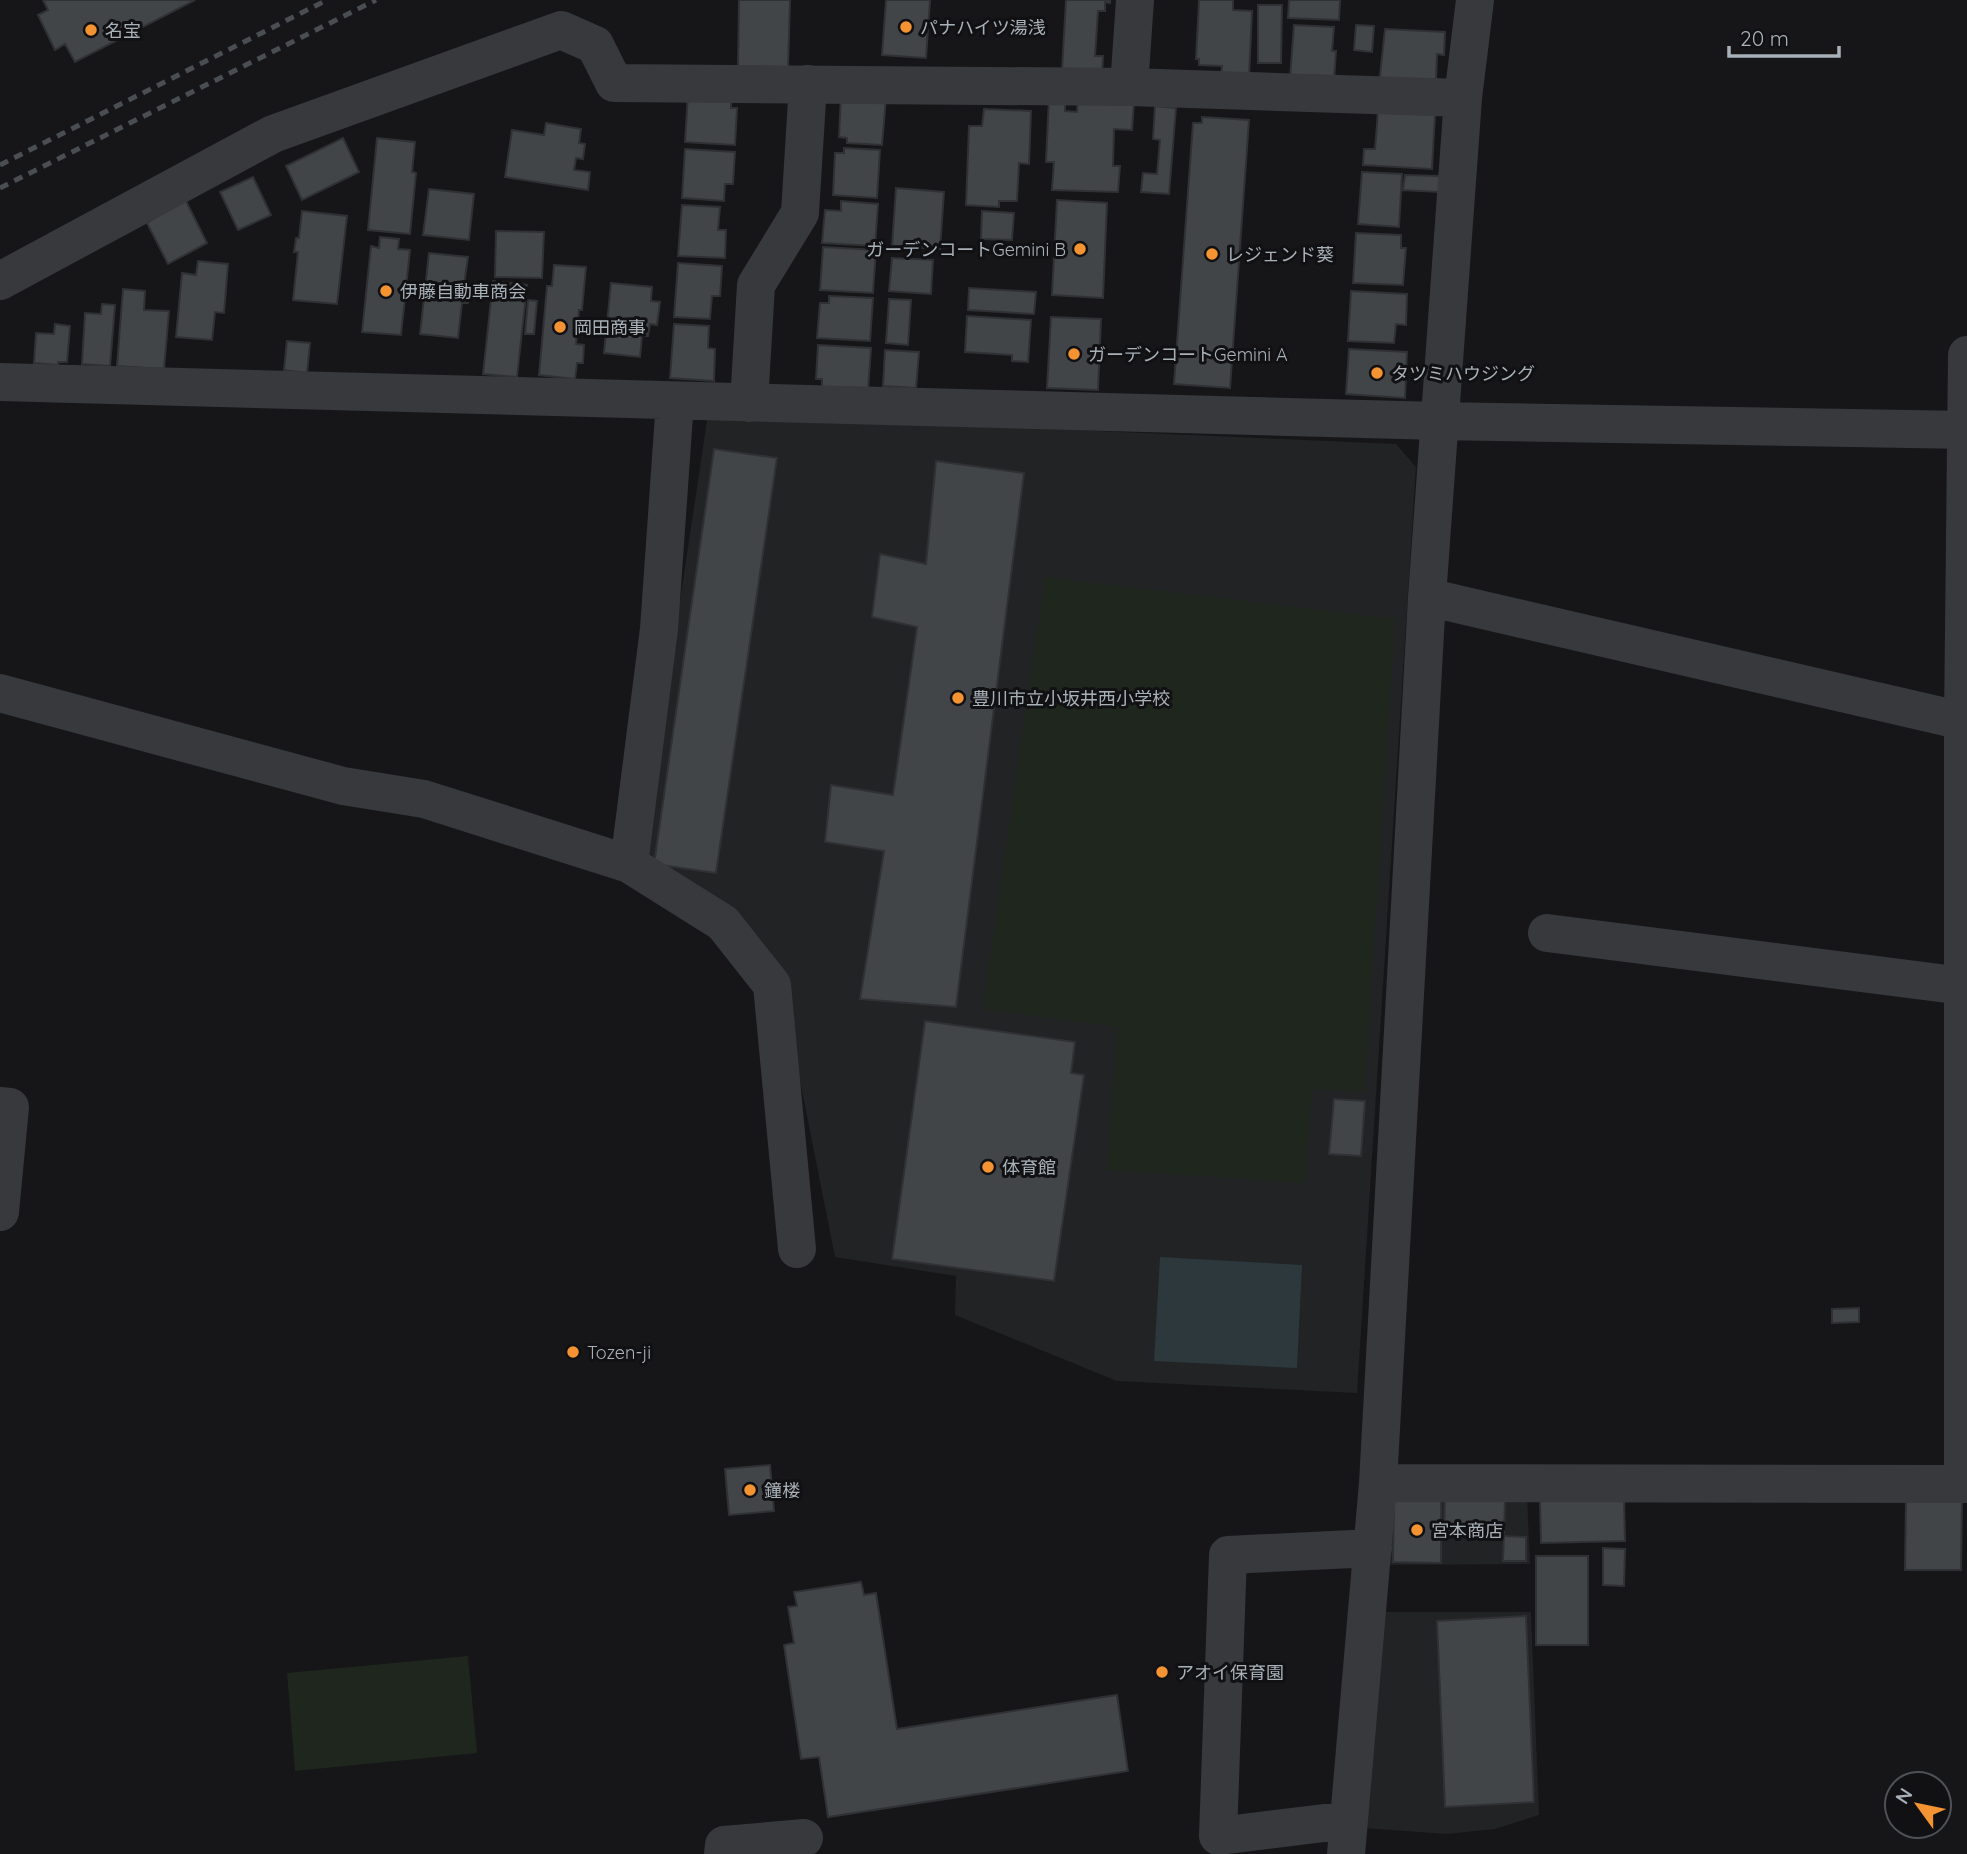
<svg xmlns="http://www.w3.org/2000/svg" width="1967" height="1854" font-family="Quicksand,'Noto Sans JP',sans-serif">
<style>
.built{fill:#222325}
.green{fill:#1e261e}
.water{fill:#2c383c}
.building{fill:#424548;stroke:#303134;stroke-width:2}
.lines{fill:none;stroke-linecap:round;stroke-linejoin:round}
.minor{stroke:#37393d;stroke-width:38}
.rail{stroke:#4a4d52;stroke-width:5;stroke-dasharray:9 7;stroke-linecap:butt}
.poi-dot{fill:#f49332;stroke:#111113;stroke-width:2.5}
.labels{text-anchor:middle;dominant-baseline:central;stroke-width:6;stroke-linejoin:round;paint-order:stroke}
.poi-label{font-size:18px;fill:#a8b0b8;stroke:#111113;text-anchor:start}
</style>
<rect width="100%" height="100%" fill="#161618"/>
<!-- built -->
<path class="built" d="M708,414L1396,444L1416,467L1357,1393L1117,1381L955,1315L956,1276L835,1257L787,1015L776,979L639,875Z
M1392,1495H1527L1530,1564L1387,1565Z
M1382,1612H1531L1539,1815L1495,1829L1446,1834L1364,1828Z"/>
<!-- green -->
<path class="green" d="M1045,577L1395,619L1364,1092L1312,1089L1305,1183L1107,1170L1118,1027L983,1009Z
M468,1656L477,1753L295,1771L287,1673Z"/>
<!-- water -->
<path class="water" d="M1160,1257L1302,1265L1297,1368L1154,1361Z"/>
<!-- building -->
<path class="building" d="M43,0H195L75,62L65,44L55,50L38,15L48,10Z
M739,0H790L788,68L738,67Z
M886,0H930L926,58L882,55Z
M1066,0H1110V3L1105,2V11H1098L1095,56H1103L1102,76L1062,70Z
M1199,0H1233V10L1252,11L1249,77L1221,76L1222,66L1199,65V59H1196Z
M1289,0H1340L1339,20L1288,18Z
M1258,5H1282L1281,63H1258Z
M1294,25L1334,27L1332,51H1336L1334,81L1290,78Z
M1356,25L1374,26L1372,52L1354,50Z
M1385,29L1445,32L1444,55L1437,54L1436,81L1379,85Z
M688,95L731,97V108H737L735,145L685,142Z
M841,95L886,98L882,145L847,143V138L839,137Z
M1049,97L1065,98V111L1077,112L1078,99L1134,101L1132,130L1114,129L1113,166H1120L1118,192L1052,190L1054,162H1046Z
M1155,106L1176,108L1169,194L1141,192L1143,173L1157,174L1160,140L1153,139Z
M984,109L1031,111L1029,164L1019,163L1017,201H999V207L966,205L969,126H982Z
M1378,112L1435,115L1432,169L1363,165L1364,149H1375Z
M1202,117L1249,120L1230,388L1174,384L1193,123H1202Z
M546,123L581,129L579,143L585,144L583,159L576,158L574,170L590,172L588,190L505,177L512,130L544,135Z
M343,138L359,172L302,200L286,166Z
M377,138L415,142L412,172L416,173L410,234L368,230Z
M844,148L880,150L877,198L833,195L835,153H844Z
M685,149L735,152L733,184H725L724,201L682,198Z
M1362,172L1402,174L1399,227L1358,224Z
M1405,175L1439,176V192L1403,190Z
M253,177L271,215L238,230L220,192Z
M896,188L944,192L940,249L892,246Z
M429,189L474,194L469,240L423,235Z
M184,197L207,243L168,264L147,223Z
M1057,200L1107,203L1103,298L1052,295Z
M841,201L878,204L875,246L822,243L825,210L841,211Z
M682,205L720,207L718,230H726L725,258L678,256Z
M302,211L347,216L337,304L293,300L298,252H294L296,238H299Z
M982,211L1014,213L1012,240L981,239Z
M496,231L544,232L542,278L495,277Z
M1356,233L1401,235V248H1406L1403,285L1353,283Z
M380,237L399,239L398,249L410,250L401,335L362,332L371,246L379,248Z
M823,247L876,250L873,293L820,290Z
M429,253L468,257L464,285L470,286L468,303H462L458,338L420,334Z
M892,258L933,260L931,294L889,291Z
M198,261L228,264L224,313L215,312L212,340L176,337L182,273L196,275Z
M678,263L722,266L720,296H712L710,319L674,317Z
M554,265L586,267L582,310H579L576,344L584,345L583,363H577L575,379L539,375L547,286H552Z
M493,281L527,285L517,377L483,374Z
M611,283L652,287L651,301L660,302L657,325L650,324L648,336H642L640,357L604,353Z
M969,288L1036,292L1034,314L968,310Z
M123,289L145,291L144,310L169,311L164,369L117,366Z
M1351,291L1407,294L1406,325L1396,324L1394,343L1348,341Z
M829,296L873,298L870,341L817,338L820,303H829Z
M889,299L911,300L908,345L886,343Z
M528,300L537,301L534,334H525Z
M102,304L115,305L110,366L82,364L85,313L101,314Z
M967,316L1031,320L1028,362L1012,361V355L965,352Z
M1051,317L1101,319L1098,390L1047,388Z
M55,324L70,326L67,362H58V365L34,363L36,333L54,334Z
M674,324L709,326L708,348L715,349L714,381L670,378Z
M287,341L310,343L307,373L284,370Z
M818,345L871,348L868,390L822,388V379H816Z
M1349,349L1407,352L1405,398L1346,394Z
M885,350L919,352L916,388L883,386Z
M714,449L777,458L716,873L654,864Z
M936,461L1024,473L956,1007L860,999L884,851L825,842L831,785L893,795L917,627L872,617L880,554L926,564Z
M925,1021L1075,1042L1071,1073L1084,1075L1054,1281L892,1259Z
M1334,1099L1365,1101L1361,1156L1329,1154Z
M1859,1308V1322L1832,1323V1309Z
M770,1465L774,1511L729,1515L725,1469Z
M1394,1497H1441V1563L1393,1562Z
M1445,1497L1505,1498L1504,1533L1444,1532Z
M1624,1498L1625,1541L1541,1543L1540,1501Z
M1906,1499L1962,1500L1961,1570H1905Z
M1504,1536L1526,1537V1561H1503Z
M1603,1548L1625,1549L1624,1586L1603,1585Z
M1536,1556H1588V1645H1536Z
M861,1582L864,1595L876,1593L897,1729L1117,1695L1128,1771L828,1817L819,1757L801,1759L784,1645L794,1643L788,1607L797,1606L794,1592Z
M1526,1616L1534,1802L1445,1807L1437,1621Z"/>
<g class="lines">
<!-- minor -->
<path class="minor" d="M1129,87L1135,0
M0,281L273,134L561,30L595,45L614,83L1129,87L1463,98
M0,382L1439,421L1967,430
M749,403L756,285L800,213L808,84
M1427,597L1963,721
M0,693L343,786L424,799L629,864L723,923L772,985L797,1249
M629,864L659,629L675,401
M1547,933L1963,986
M0,1106L10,1107L0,1212
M1378,1483L1967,1484
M1963,1484V721L1967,355
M1349,1820L1218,1836L1228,1555L1373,1548
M723,1854L724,1845L804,1838
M1346,1854L1378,1483L1427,597L1463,98L1475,0"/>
<!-- rail -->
<path class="rail" d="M0,165L327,0
M0,188L376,0"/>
</g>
<!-- markers -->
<g class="poi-dot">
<circle cx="906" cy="27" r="7"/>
<circle cx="91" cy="30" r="7"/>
<circle cx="1080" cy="249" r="7"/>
<circle cx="1212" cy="254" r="7"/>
<circle cx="386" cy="291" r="7"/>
<circle cx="560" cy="327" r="7"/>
<circle cx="1074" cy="354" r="7"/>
<circle cx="1377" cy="373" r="7"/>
<circle cx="958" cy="698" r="7"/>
<circle cx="988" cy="1167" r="7"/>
<circle cx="573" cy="1352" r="7"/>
<circle cx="750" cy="1490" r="7"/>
<circle cx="1417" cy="1530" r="7"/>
<circle cx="1162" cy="1672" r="7"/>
</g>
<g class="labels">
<!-- poi labels -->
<g class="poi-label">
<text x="920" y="27">パナハイツ湯浅</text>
<text x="105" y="30">名宝</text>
<text x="1066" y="249" text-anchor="end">ガーデンコートGemini B</text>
<text x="1226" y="254">レジェンド葵</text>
<text x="400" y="291">伊藤自動車商会</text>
<text x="574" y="327">岡田商事</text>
<text x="1088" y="354">ガーデンコートGemini A</text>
<text x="1391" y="373">タツミハウジング</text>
<text x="972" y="698">豊川市立小坂井西小学校</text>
<text x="1002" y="1167">体育館</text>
<text x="587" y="1352">Tozen-ji</text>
<text x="764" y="1490">鐘楼</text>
<text x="1431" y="1530">宮本商店</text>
<text x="1176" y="1672">アオイ保育園</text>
</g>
</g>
<!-- north arrow -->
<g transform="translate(1918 1805) rotate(303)"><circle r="33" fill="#111113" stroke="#4d5155" stroke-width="2"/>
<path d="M0-5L12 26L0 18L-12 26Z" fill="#f49332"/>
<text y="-10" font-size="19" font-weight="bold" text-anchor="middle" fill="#a8b0b8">N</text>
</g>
<!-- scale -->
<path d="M1729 46v10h110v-10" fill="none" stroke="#a8b0b8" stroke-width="3.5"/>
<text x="1740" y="46" font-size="21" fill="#a8b0b8" stroke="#111113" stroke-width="5" paint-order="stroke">20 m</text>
</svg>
